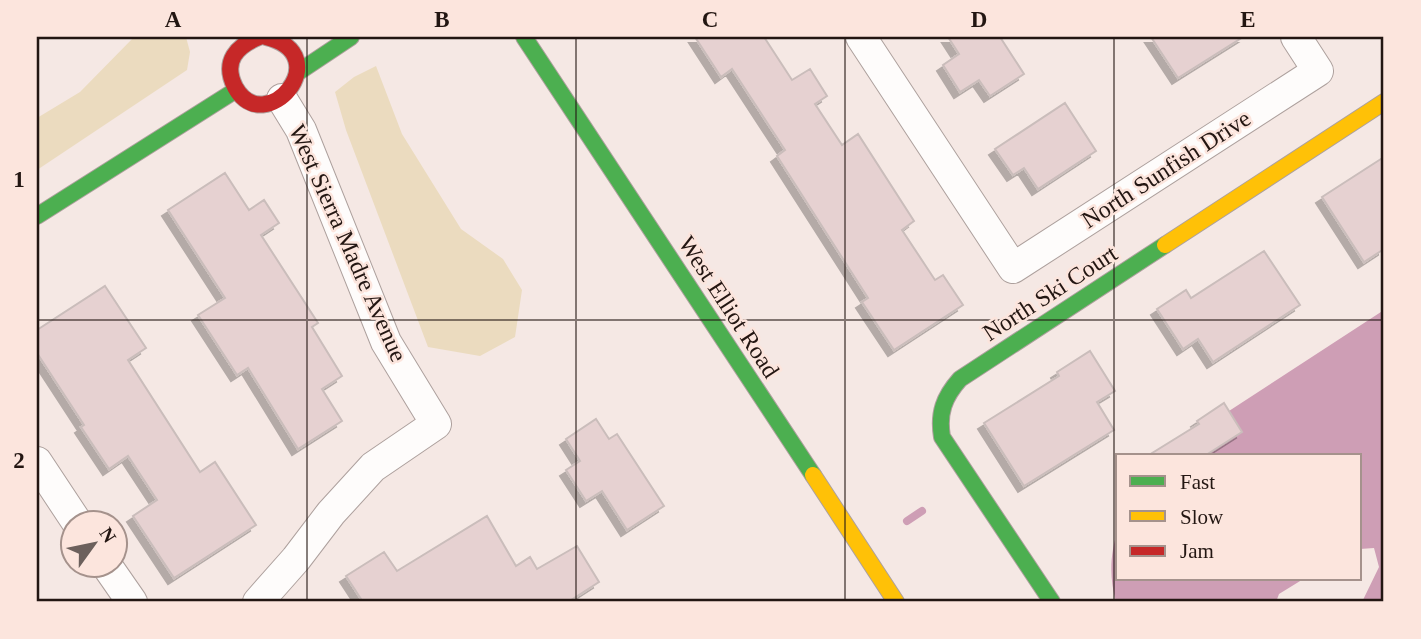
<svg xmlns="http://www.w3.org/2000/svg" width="1421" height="639" font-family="Georgia,serif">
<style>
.green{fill:#ebdbbf}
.water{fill:#ce9eb5}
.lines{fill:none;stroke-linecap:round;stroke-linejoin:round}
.stream{stroke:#ce9eb5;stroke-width:8}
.building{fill:#e6d1d1;stroke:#cabdbb;stroke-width:2;filter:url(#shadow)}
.street-casing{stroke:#ada09d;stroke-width:32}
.fast-casing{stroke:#ada09d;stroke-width:18}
.slow-casing{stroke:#ada09d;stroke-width:18}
.jam-casing{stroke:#ada09d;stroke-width:18}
.street{stroke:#fefcfb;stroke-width:30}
.fast{stroke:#4caf50;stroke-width:16}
.slow{stroke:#ffc107;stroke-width:16}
.jam{stroke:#c62828;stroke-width:16}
.grid{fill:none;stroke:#231612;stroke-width:2;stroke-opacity:0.55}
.labels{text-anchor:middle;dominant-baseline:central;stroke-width:5;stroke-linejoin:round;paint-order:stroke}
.street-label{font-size:24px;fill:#231612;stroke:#fce5dd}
.neatline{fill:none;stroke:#231612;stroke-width:2.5}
.grid-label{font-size:23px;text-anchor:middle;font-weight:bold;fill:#231612}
</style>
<defs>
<filter id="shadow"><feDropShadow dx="-6" dy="6" stdDeviation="0" flood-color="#0004"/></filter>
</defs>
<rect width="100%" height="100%" fill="#f5e8e4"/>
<!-- green -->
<path class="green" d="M134,37H186L190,52L187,70L37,170V118L80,92Z
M376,66L402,134L461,229L503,259L522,290L515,337L480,356L428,347L346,130L335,92L354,77Z"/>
<!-- water -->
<path class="water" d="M1384,310V602H1362L1379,567L1374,548L1360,549V455H1174L1184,444L1209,424Z
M1118,529V578H1305L1279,594L1276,602H1116C1109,576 1110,555 1118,529Z"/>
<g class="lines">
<!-- stream -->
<path class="stream" d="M907,521L922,511"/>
</g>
<!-- building -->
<path class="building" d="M695,37H764L792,80L810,69L827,96L815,104L842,145L858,134L914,221L902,230L935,280L943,275L963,305L894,350L862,302L868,298L777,156L785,150L732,69L721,77Z
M948,37H1000L1024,74L990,96L979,80L960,92L943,65L959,54Z
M1151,37H1243L1178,78Z
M1065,103L1096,151L1038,189L1024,168L1013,175L995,149Z
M1384,157V249L1364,262L1322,197Z
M225,173L249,210L264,200L279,223L261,235L318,323L312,327L342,376L322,389L342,421L298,449L248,368L237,375L198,315L225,298L168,210Z
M1264,251L1300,305L1213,362L1198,339L1183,349L1157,309L1186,290L1191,298Z
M105,286L146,348L128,360L200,472L215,462L256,525L174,578L133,516L157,500L128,456L109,469L81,427L84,425L37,353V330Z
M1090,351L1115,391L1097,402L1114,430L1024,486L984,423L1059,376L1057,372Z
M1224,403L1242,432L1206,455H1149L1199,424L1197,421Z
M596,419L609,439L617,434L664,506L627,530L602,491L586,501L566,470L580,461L566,439Z
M487,516L516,566L530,557L537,569L577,546L599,582L568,602H363L346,576L384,552L397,571Z"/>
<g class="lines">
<defs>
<path id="street" d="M861,37L1013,268L1318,71L1296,37
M37,462L78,524
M107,566L132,602
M258,602L296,559L331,513L373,467L436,424L386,342L301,130L282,99"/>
<path id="fast" d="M524,37L813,475
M297,73L351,37
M37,216L236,90
M1052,602L942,437C938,413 944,397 960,379L1165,245"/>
<path id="slow" d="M1165,245L1384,102
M813,475L896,602"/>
<path id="jam" d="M259,37C237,46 222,61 235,87C265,141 339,55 266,37"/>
</defs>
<!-- street casing -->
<use href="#street" class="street-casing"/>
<!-- fast casing -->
<use href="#fast" class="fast-casing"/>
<!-- slow casing -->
<use href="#slow" class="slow-casing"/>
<!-- jam casing -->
<use href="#jam" class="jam-casing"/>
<!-- street -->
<use href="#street" class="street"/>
<!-- fast -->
<use href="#fast" class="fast"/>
<!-- slow -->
<use href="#slow" class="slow"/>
<!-- jam -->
<use href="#jam" class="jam"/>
</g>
<!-- grid -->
<path class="grid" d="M307,37V602M576,37V602M845,37V602M1114,37V602M37,320H1384"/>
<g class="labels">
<!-- street labels -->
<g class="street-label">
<text transform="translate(1166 169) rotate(-33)">North Sunfish Drive</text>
<text transform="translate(348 243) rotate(66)">West Sierra Madre Avenue</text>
<text transform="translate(1050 293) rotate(-33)">North Ski Court</text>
<text transform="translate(729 307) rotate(57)">West Elliot Road</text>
</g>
</g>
<!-- border -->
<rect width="1421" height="639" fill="none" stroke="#fce5dd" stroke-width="77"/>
<!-- legend -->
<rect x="1116" y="454" width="245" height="126" fill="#fce5dd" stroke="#a5928c" stroke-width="2"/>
<rect x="1130" y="476" width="35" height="10" fill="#4caf50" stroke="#a5928c" stroke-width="2"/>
<text x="1180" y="489" font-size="21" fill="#231612">Fast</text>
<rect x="1130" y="511" width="35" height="10" fill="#ffc107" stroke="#a5928c" stroke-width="2"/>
<text x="1180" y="524" font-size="21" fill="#231612">Slow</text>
<rect x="1130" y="546" width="35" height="10" fill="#c62828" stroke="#a5928c" stroke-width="2"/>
<text x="1180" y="558" font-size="21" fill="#231612">Jam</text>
<!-- north arrow -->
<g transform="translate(94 544) rotate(57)"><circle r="33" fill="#fce5dd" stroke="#a5928c" stroke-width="2"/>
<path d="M0-5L12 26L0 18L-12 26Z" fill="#6c605c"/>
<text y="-10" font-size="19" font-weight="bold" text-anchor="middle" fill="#231612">N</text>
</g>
<rect x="38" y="38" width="1344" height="562" class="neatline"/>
<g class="grid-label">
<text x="173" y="27">A</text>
<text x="442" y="27">B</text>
<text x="710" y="27">C</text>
<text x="979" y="27">D</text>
<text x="1248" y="27">E</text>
<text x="19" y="187">1</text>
<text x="19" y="468">2</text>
</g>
</svg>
